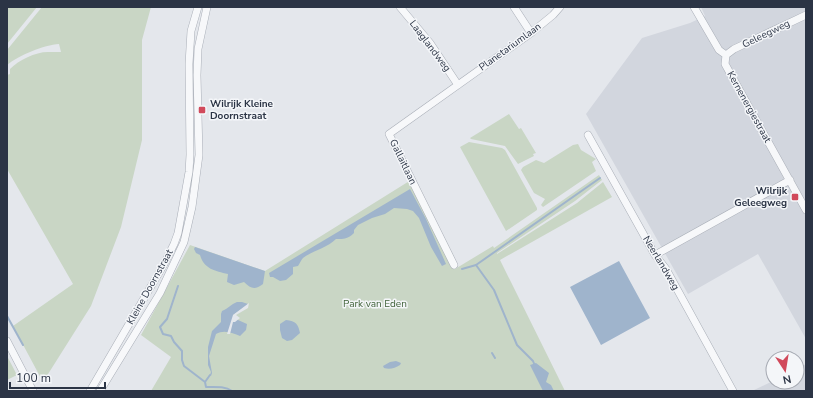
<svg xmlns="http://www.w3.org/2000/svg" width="813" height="398" font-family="'Nunito Sans',sans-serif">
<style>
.built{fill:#d2d6de}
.green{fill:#c9d6c5}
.water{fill:#9fb4cc}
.pier{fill:#e4e7ec}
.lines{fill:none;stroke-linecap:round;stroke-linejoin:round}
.stream{stroke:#9fb4cc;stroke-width:2}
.minor-casing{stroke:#a9aeb7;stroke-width:8}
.minor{stroke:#f7f8fa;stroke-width:7}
.poi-dot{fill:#d1495b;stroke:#f4f6f9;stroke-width:1.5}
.labels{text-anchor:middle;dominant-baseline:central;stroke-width:3;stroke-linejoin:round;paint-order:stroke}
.street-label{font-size:10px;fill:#2b3445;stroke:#f4f6f9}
.poi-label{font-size:10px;font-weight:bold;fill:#2b3445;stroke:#f4f6f9;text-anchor:start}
.park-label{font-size:10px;fill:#3f6138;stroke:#f4f6f9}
</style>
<rect width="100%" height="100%" fill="#e4e7ec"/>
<!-- built -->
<path class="built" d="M701,7H806V339L758,254L688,294L586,114L642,38L690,23L705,16Z
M806,364V391H752L773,381V382H797V369Z"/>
<!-- green -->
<path class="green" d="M7,7H37L7,44Z
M42,7H151L142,40V140L121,227L91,306L43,382L13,326L73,284L7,169V75L10,74V69C19,60 35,52 48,52C53,52 57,52 61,52L59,44C44,45 19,55 7,65V50Z
M509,114L519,129L521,128L536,153L533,154L534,156L518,164L505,146L471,139L470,138Z
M469,142L502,148L505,150L537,208V210L506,231L460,147Z
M578,144L581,150L596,159L592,162L596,171L543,207L541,205L545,199L534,193L521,170L523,167L536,160L544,163L573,145Z
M599,175L602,180L575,201L497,253V254L577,203L603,182L612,197L500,260L565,391H151L171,357L141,335L190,245L265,271L411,180L455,269L493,246L494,248Z
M7,356L17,375L7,380Z"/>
<!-- water -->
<path class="water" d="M410,189L426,219L446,264L442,266L431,247L419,218L413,211L407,209L394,208L385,214L372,218L358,225L354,230V233C348,239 344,239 336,239C327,248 314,250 303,258C301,260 300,263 298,266L293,267V274L286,280L280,281L273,277H270L269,273Z
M195,247L265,271L263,284C255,290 251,289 244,282L234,285L227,282L228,274C215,271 204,269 200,255L196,253L194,249Z
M619,261L650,318L601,345L570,287Z
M237,302H242L248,304L246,306L233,315L238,320L247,324L246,330L240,336C233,333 224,329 216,334L209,356L212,373L211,376L210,375L211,372L208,365V347L212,331L221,322V314L222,311C228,309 231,304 237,302Z
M286,320C296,321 298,324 300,333L292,340L287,341L282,338L280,330V324Z
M396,361L401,363L400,365C395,368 390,370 384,368L383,366L390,362Z
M536,363L549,373L546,382L551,385L554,391H543L530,365Z"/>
<!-- pier -->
<path class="pier" d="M249,303L248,308L236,315L240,318L235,322H233L230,334H227L233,315Z"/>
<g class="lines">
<!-- stream -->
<path class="stream" d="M476,265L494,290L517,345L533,361L535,366
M462,269L476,265L600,178
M178,286L167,319L160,327L163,334L171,336L174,342L182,351V360L184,366L205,382
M7,316L23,345
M492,353L495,358
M210,375L205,382L206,387C215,387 225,386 232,391"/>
<defs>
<path id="minor" d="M400,7L430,43L458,85
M514,7L531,33
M694,7L719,50L726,55
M726,55L725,64L806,210
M726,55L734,49L806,15
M588,135L655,255L666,269L733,391
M655,255L790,180
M454,265L389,134L531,33L553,15L560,7
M7,341L33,391
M90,391L164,264L174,244L178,233L189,172L190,155L189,64L191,31L198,7
M100,391L160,293L184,242L192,207L199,155L197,75L198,49L207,7"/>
</defs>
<!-- minor casing -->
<use href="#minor" class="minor-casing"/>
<!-- minor -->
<use href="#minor" class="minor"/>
</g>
<!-- markers -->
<g class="poi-dot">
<rect x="198" y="106" width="8" height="8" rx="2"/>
<rect x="791" y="193" width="8" height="8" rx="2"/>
</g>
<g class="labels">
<!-- street labels -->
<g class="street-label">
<text transform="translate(766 34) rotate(-26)">Geleegweg</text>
<text transform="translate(430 46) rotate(53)">Laaglandweg</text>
<text transform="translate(510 47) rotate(-36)">Planetariumlaan</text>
<text transform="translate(749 107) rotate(61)">Kernenergiestraat</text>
<text transform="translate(403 162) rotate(64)">Gallaitlaan</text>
<text transform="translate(661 263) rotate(59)">Neerlandweg</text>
<text transform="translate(150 287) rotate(-61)">Kleine Doornstraat</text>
</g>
<!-- poi labels -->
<g class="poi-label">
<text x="210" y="104">Wilrijk Kleine<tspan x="210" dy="12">Doornstraat</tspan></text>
<text x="787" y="191" text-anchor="end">Wilrijk<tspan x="787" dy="12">Geleegweg</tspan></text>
</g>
<!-- park labels -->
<g class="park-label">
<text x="375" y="304">Park van Eden</text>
</g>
</g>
<!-- border -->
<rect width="813" height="398" fill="none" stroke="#2b3445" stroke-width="16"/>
<!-- north arrow -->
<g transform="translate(785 370) rotate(168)"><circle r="19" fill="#f4f6f9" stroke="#a4a8b1"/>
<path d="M0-3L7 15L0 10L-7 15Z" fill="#d1495b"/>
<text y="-6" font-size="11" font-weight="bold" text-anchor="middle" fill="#2b3445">N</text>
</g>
<!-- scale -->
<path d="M10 382v6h95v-6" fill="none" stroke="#2b3445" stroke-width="2"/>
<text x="16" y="382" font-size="12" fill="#2b3445" stroke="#f4f6f9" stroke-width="3" paint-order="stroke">100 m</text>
</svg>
